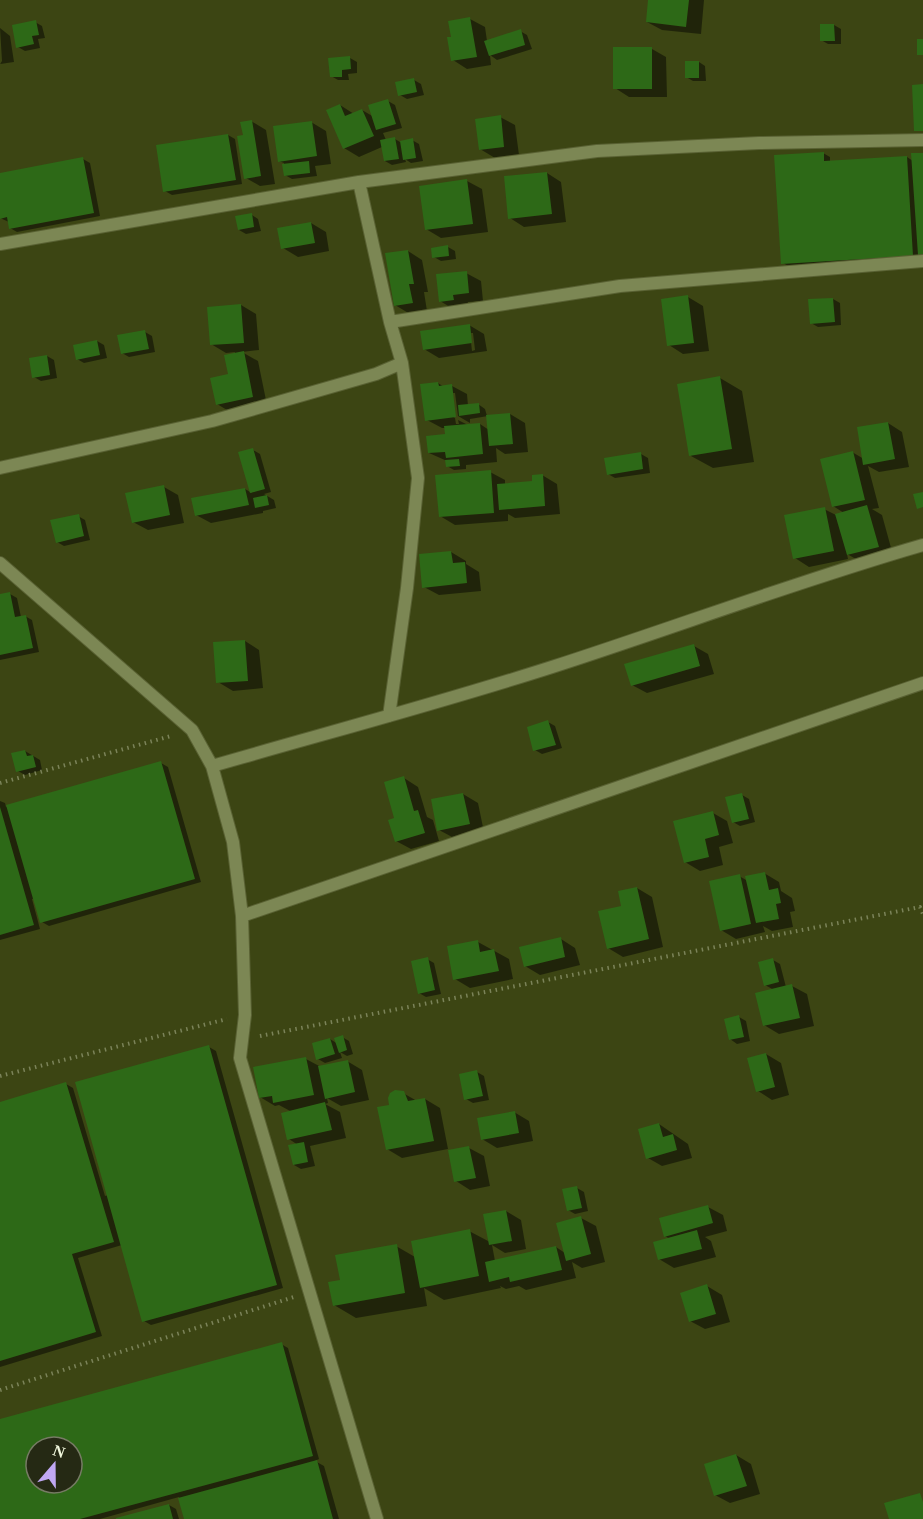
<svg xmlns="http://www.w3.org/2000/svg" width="923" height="1519" font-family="'Times New Roman',serif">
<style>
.shadow{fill:#0007;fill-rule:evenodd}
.building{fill:#2d6917;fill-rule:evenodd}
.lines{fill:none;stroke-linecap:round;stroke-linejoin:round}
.minor-casing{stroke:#596133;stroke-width:14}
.path{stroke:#7b8359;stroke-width:4;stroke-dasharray:1.5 4.5;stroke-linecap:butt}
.minor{stroke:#7c8754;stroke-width:12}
</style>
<rect width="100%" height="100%" fill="#3c4513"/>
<!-- shadow -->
<path class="shadow" d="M649,0H704L701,34L662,30L647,22Z
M470,19L485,27L487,41L520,31L527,35L532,49L497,60L490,55L491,65L467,69L453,60L452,38Z
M35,22L42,26L45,38L38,39L40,48L25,51L18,47Z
M834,25L841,29V44H828L821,40Z
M0,28L10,36L14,62L0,64L2,61Z
M652,49L666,57L667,97H629L615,88Z
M350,58L357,62V73L348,74L349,80H338L331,76Z
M699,62L705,66L706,81H693L686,77Z
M414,80L421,84L424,95L407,99L400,95Z
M388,101L395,105L402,128L383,133L386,140L395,139L400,142L412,140L419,144L423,161L411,163L405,159L406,162L392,165L385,161L382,147L359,157L344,148L340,105L354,114L362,110L374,117Z
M500,117L515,125L519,155L495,158L480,149Z
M251,121L266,130L275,184L260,186L246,178L245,136Z
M311,122L326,131L331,164L315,166L317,176L292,179L285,175L284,163L279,161Z
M228,135L235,139L242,184L172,195L165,191Z
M823,153L830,157V162L907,157L913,161L923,154V256L920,254V259L790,267L783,263Z
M83,159L90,163L100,216L17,232L10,228L9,222L0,218V186Z
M547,173L561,182L566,222L524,227L510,218Z
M467,181L482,189L488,232L441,238L426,229Z
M252,215L258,219L261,231L246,234L239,230Z
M311,223L326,232L329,251L298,257L283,248Z
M448,247L455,251L456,259L441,261L434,257Z
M408,251L422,260L428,292H424L427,311L410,314L395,305Z
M466,273L481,281L483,301L468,302V308L455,310L440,301Z
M688,297L703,306L709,351L683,354L669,345Z
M833,299L840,303L841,325L818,327L811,323Z
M241,305L256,314L259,350L242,352L258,361L267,405L232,413L217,404L230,375L235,352L226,353L211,344Z
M469,325L484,334L487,351L439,358L424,349ZM470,333H473L475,350L472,351Z
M145,332L152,336L155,352L129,357L122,353Z
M97,341L104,345L107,358L84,363L77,359Z
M47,356L54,360L57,378L41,381L34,377Z
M720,378L742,391L754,462L713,468L691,456Z
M438,383L444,387L452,386L467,394L468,406L478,404L485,409L487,416L510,414L525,423L528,452L505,454L496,448L497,462L466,465V469L454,470L447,466V461L429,453L446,435L445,428H442L427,420ZM452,393H455L458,416L470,423V419L488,416L489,430L480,424L468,425L458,420L459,424H456L455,418L449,414Z
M888,423L902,432L909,467L879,472L868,466L879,508L872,509L882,515L893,555L863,563L847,554L848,559L809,567L795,558L824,509L836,515L844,513L833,506L852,452L864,459Z
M253,450L260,454L271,492L264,494L274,500L276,508L263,511V513L211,523L196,515L245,489L252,493L240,453Z
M641,454L648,458L650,473L615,478L608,474Z
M490,472L505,480V485L534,482L542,475L557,484L560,514L515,518L508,514V521L455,525L440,516Z
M164,487L178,495L184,523L148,530L133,522Z
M78,516L85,520L90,540L64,546L57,542Z
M451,552L466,561V564L479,572L481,591L439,595L424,587Z
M10,594L17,598L21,617L25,616L32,620L39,652L0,660V596Z
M245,641L259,650L263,688L233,691L218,682Z
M694,646L708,654L714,674L647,693L632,685Z
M548,722L555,726L562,748L542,754L535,750Z
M25,751L40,760L42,770L25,775L18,771Z
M161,763L168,767L201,882L49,926L42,922L35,898L32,899L40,929L0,940V801L5,803L6,807Z
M404,778L418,787L427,817L433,820L439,841L411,849L396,841V819Z
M463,794L478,803L484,832L454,838L439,830Z
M742,795L749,799L755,822L740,826L733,822Z
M713,813L727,821L733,843L719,847L723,865L700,871L685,862Z
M764,873L779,882L781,891L792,898L795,911L790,912L793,927L772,931L763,926L765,932L736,939L721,930L739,876L748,881Z
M637,888L652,897L663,947L623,957L608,948L623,907Z
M561,939L575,948L580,965L540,975L525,966Z
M478,942L509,959L513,979L470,988L455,979Z
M427,959L434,963L441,994L426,997L419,993Z
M773,960L780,964L786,987L792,986L807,994L814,1026L779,1034L764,1025L774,990L765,985Z
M739,1017L746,1021L750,1041L737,1044L730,1039Z
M342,1037L349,1041L353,1054L347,1056L340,1052L342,1058L325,1063L318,1059L330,1039L338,1044Z
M209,1047L216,1051L283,1288L151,1325L144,1321L122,1245L78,1258L102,1336L0,1367V1104L66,1084L73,1088L105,1196L108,1195Z
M766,1054L781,1063L789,1095L772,1100L758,1091Z
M306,1059L321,1067L347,1061L362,1070L369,1100L341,1106L327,1098L328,1103L325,1104L340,1112L346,1138L310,1146L315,1166L301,1169L294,1165L298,1145L289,1139L292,1112L279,1105L275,1106L260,1097Z
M477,1072L484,1076L489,1100L473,1103L466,1099Z
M403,1093L417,1101L425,1099L440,1108L448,1149L402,1158L387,1149L391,1106Z
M514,1112L529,1121L533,1141L497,1148L482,1139Z
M659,1124L688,1144L692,1158L662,1166L648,1158Z
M469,1148L484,1156L490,1186L470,1190L456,1181Z
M577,1188L584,1192L588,1211L575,1214L568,1210Z
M708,1207L723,1215L727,1231L705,1237L711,1241L716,1257L674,1268L659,1259L670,1239L665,1236Z
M506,1211L521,1220L526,1249L505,1253L492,1245L495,1261L556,1247L565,1253L581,1218L596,1226L605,1262L582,1268L572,1262L576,1278L526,1290L519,1286L506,1289L500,1286L501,1288L444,1300L424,1288L427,1306L356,1318L334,1305L342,1281L396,1246L415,1257L469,1231L490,1242Z
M707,1286L722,1295L730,1322L705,1329L690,1321Z
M281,1344L288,1348L319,1459L315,1461L324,1466L339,1519H185L179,1497L100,1519H0V1420ZM36,1447H72V1483H36Z
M736,1455L751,1464L760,1494L730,1503L715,1495Z
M169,1505L176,1509L179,1519H119Z"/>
<!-- building -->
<path class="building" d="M648,0H689L686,27L646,22Z
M470,17L477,57L451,61L447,37H451L448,21Z
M36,20L39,35L32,36L34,44L16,48L12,25Z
M820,24H834L835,41H820Z
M521,29L525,45L489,56L484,41Z
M917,39H923V55H917Z
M613,47H652V89H613Z
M350,56L351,69L342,70V77H330L328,58Z
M685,61H699V78H685Z
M414,78L417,92L398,96L395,82Z
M923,84V131H914L912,85Z
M388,99L396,124L376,130L368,105Z
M340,104L345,116L362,109L374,136L343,149L326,110Z
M501,115L504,147L479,150L475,119Z
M252,120L261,176L244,179L237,136L243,135L240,122Z
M312,121L317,156L278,162L273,126Z
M228,134L236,180L163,192L156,145Z
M395,137L399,159L384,161L380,140Z
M413,138L416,158L403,160L400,141Z
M824,152V161L907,156L913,256L781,264L774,155Z
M911,153H923V254L918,255Z
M83,157L94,213L9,229L7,217L0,219V173Z
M309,161L310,173L284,176L282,164Z
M547,172L552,214L508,219L504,176Z
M467,179L473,224L425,230L419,186Z
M252,213L254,227L238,230L235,216Z
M311,222L315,243L281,249L277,228Z
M448,245L449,256L432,258L431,248Z
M408,250L414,284H409L413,303L394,306L385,253Z
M467,271L469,293L453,295L454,300L439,302L436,274Z
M688,295L694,343L667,346L661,299Z
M833,298L835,322L810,324L808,299Z
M241,304L244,343L210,345L207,307Z
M470,324L472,343L423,350L420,331Z
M145,330L149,349L121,354L117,335Z
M97,340L100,355L76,360L73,345Z
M244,351L253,397L216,405L210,378L228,374L224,355Z
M47,355L50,375L32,378L29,358Z
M720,376L732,449L689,456L677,384Z
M438,382L439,386L452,384L456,417L425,421L420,384Z
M479,403L480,413L459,416L458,405Z
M510,413L513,444L489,446L486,415Z
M888,422L895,459L863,465L857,427Z
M480,423L483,454L446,458L445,452L428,453L426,436L445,434L444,426Z
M253,448L265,489L250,493L238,452Z
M853,451L865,500L832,507L820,459Z
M641,452L643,469L607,475L604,458Z
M459,459L460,466L446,467L445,460Z
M491,470L494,513L439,517L435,475Z
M543,474L545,506L499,510L497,484L532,481V475Z
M164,485L170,515L132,523L125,493Z
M245,488L249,505L195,516L191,498Z
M923,492V507L917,509L913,494Z
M267,495L269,505L255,508L253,498Z
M867,505L879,547L847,555L835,514Z
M825,507L834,551L793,559L784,515Z
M79,514L84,536L56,543L50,520Z
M451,551L453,563L465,562L467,583L422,588L419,554Z
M10,592L15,617L26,615L33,648L0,655V594Z
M245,640L248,681L216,683L213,642Z
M694,644L700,666L631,686L624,664Z
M548,720L556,745L533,751L527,727Z
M25,750L27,756L33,755L36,767L16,772L11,753Z
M161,761L195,879L40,923L6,805Z
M404,776L414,811L418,810L425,833L395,842L388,820L394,818L384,782Z
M463,793L470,824L437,831L431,799Z
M742,793L749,819L732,823L725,797Z
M0,807L34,925L0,935Z
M713,811L719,835L705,839L709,857L684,863L673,821Z
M765,872L769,890L778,888L781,903L776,904L779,919L756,923L745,876Z
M740,874L751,924L720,931L709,881Z
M637,887L649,939L607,949L598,911L621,906L618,891Z
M561,937L565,957L524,967L519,947Z
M478,940L480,952L494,949L499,971L453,980L447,946Z
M428,957L435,990L418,994L411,961Z
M773,958L779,982L764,986L758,962Z
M792,984L800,1018L763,1026L755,993Z
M739,1015L744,1037L729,1040L724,1019Z
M343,1035L347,1050L339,1053L334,1038Z
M330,1038L335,1054L316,1060L312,1043Z
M209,1045L277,1285L142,1322L75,1082Z
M766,1053L775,1087L756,1092L747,1058Z
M306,1057L314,1095L273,1103L272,1096L259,1098L253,1067Z
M348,1060L355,1092L325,1099L318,1066Z
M477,1070L483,1096L464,1100L459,1074Z
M66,1082L114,1242L72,1254L96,1332L0,1361V1102Z
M395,1090L404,1091L408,1101L425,1098L434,1141L386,1150L377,1107L389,1105L388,1098L390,1093Z
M325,1102L332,1130L287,1140L281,1113Z
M515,1111L519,1133L481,1140L477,1118Z
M659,1123L663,1137L673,1134L677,1150L646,1159L638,1129Z
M304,1142L308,1162L293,1165L288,1145Z
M469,1146L476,1178L454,1182L448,1150Z
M577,1186L582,1208L567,1211L562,1189Z
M708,1205L713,1223L664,1237L659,1218Z
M506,1210L512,1241L489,1245L483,1214Z
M581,1216L591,1254L566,1261L556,1223Z
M470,1229L479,1276L420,1288L411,1241Z
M697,1230L702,1249L658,1260L653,1242Z
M397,1244L405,1293L333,1306L328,1282L340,1280L335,1255Z
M556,1246L562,1270L510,1282L509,1277L489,1282L485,1262Z
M707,1284L716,1314L689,1322L680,1293Z
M282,1342L313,1456L80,1519H0V1419ZM36,1447H72V1483H36Z
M736,1454L747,1486L714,1496L704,1464Z
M317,1460L333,1519H184L178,1498Z
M920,1493L923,1502V1519H889L884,1503Z
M169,1504L173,1519H116V1518Z"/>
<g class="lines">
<defs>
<path id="minor" d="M359,182L390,322L402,363L418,478L407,588L389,716
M0,244L359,182L597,151L759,143L923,140
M390,322L620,286L923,261
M0,468L212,421L376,374L402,363
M0,563L192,730L212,766L233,842L242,916L245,1015L240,1058L377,1519
M212,766C326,733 440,703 552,667C676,627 798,581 923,545
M242,916L923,683"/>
</defs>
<!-- minor casing -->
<use href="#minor" class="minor-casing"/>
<!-- path -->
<path class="path" d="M0,783L171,736
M260,1036L920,907L923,914
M0,1076L227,1019
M0,1390L294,1297"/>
<!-- minor -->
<use href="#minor" class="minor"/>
</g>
<!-- north arrow -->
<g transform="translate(54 1465) rotate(20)"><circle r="28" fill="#252914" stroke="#767b64" stroke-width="1.5"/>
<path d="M0-4.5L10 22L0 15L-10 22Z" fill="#c0a8f3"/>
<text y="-9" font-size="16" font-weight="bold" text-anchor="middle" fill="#eff6db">N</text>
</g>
</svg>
